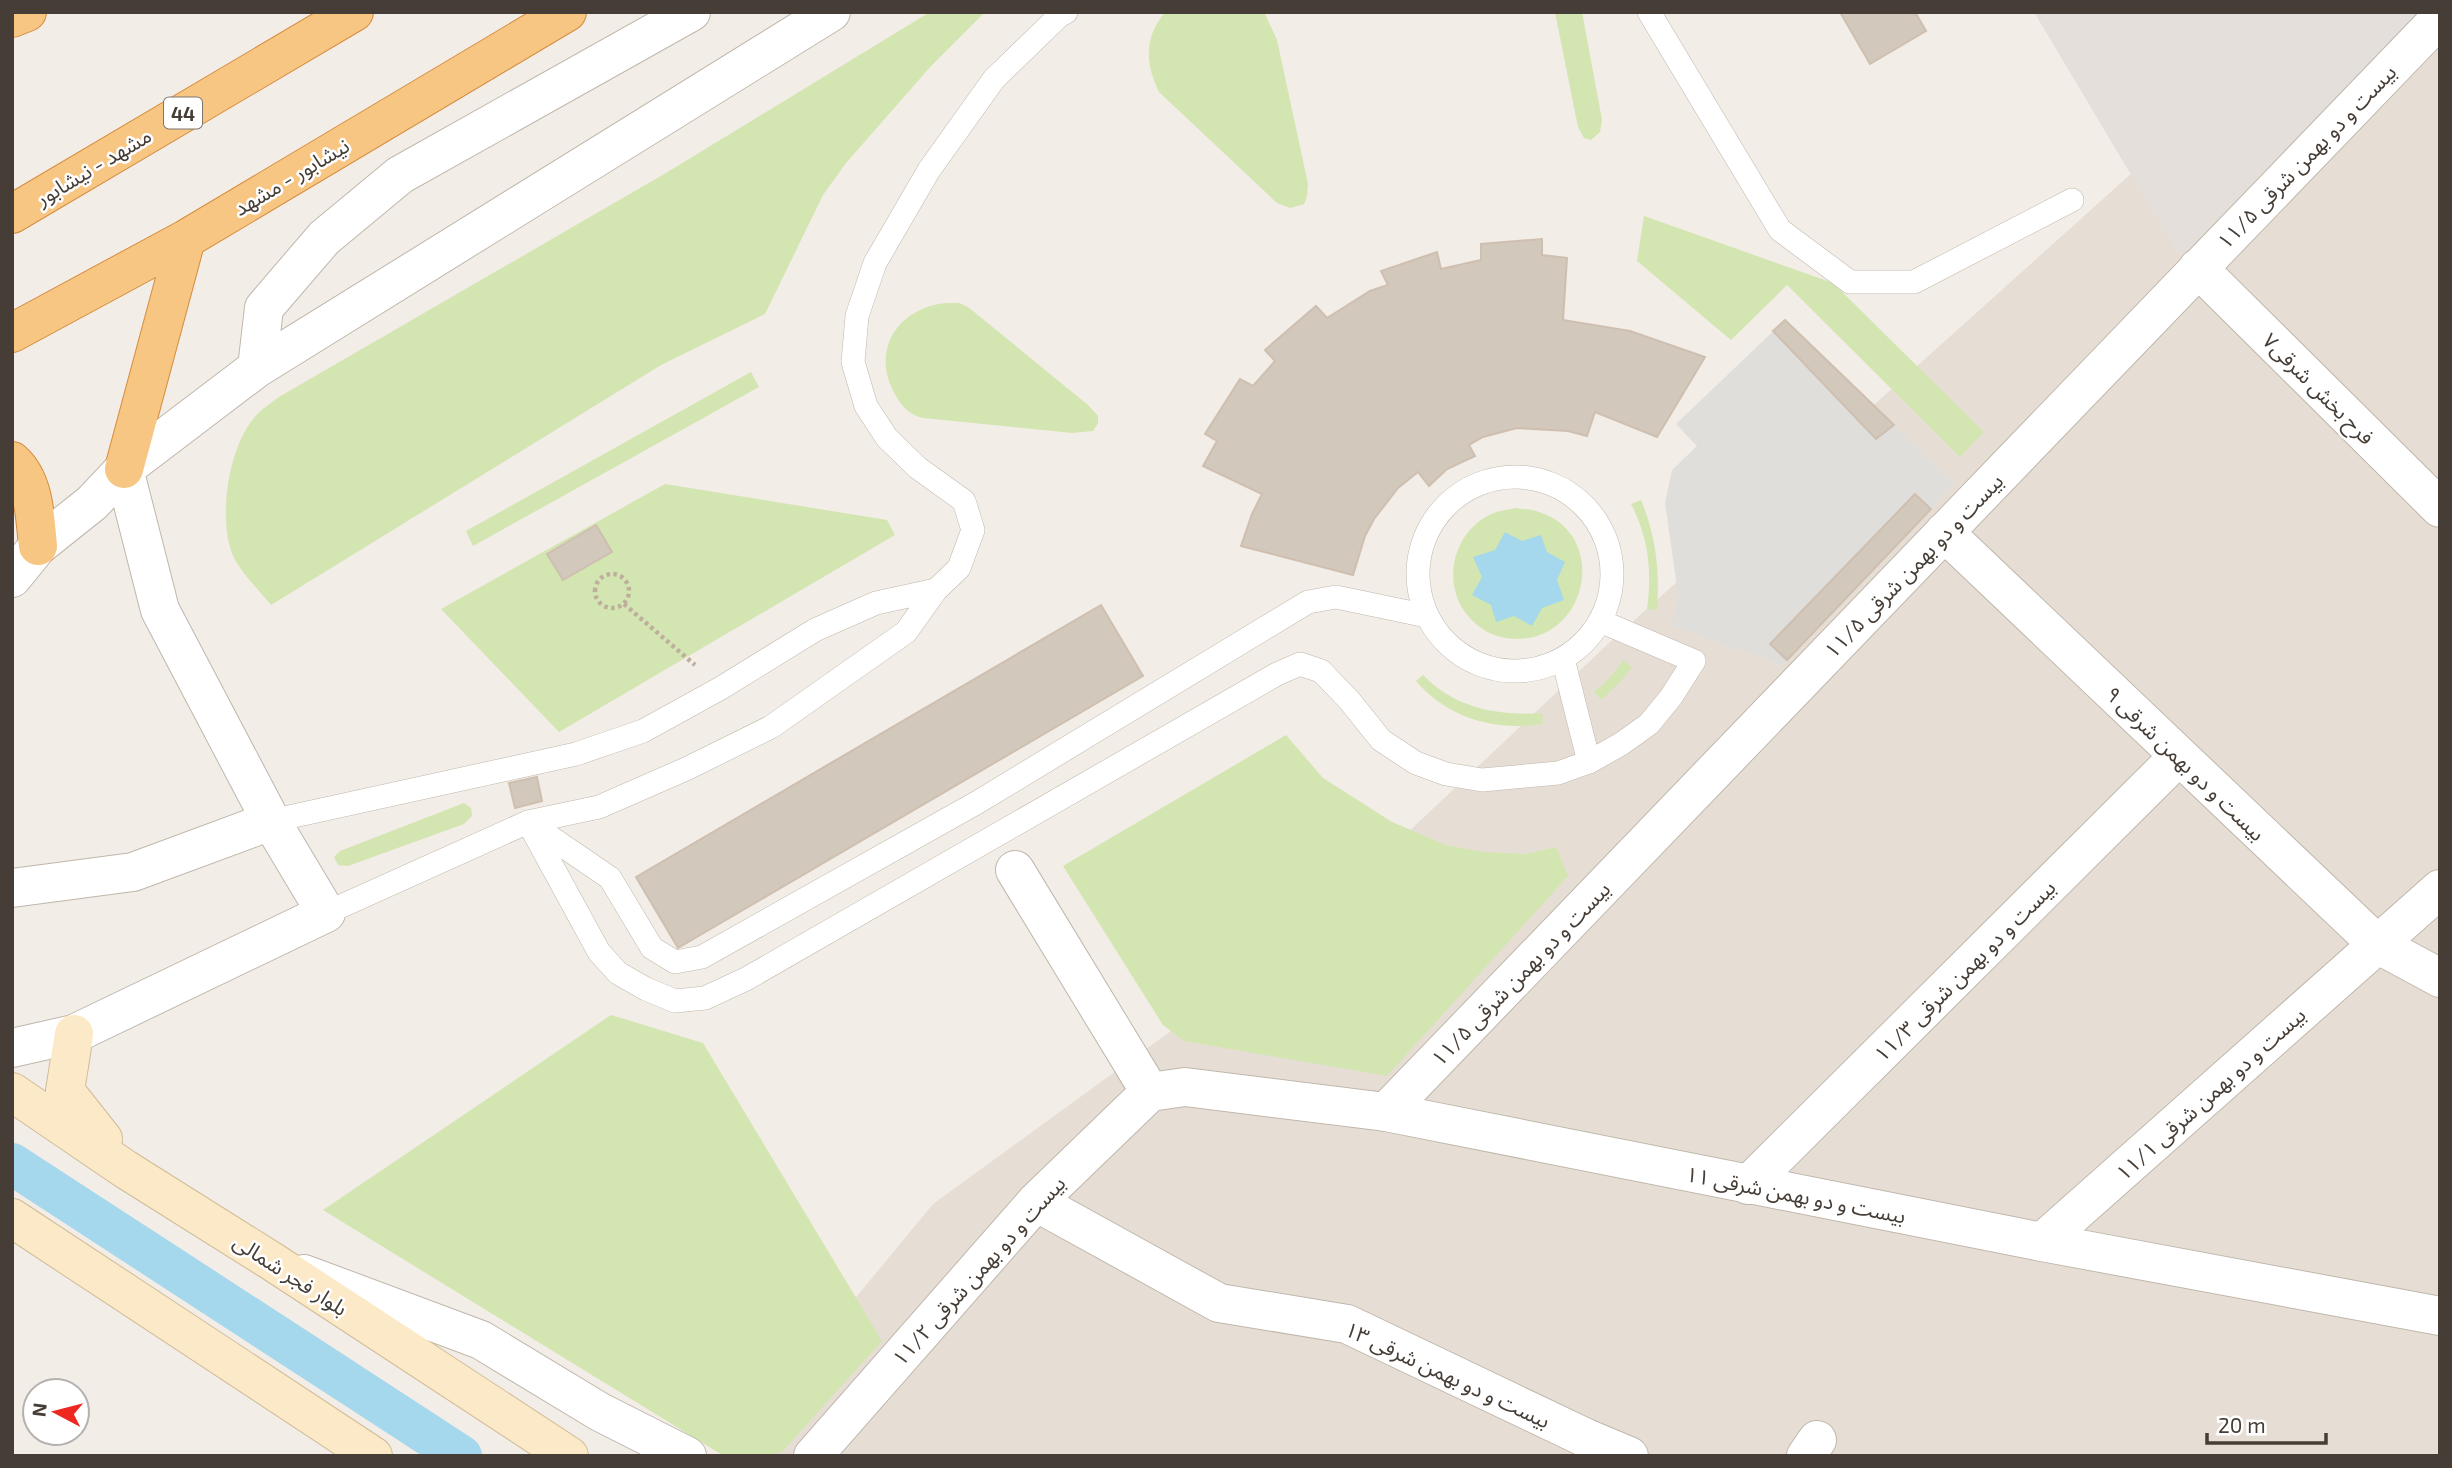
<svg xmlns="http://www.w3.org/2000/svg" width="2452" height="1468" font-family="'Exo 2','Noto Sans Arabic',sans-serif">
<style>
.residential{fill:#e6ded5}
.industrial{fill:#e4dfdb}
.green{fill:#d3e5b1}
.parking{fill:#e0dedb}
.water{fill:#a5d8ec}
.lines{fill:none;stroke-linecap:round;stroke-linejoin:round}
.canal{stroke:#a5d8ec;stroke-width:42}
.building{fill:#d3c8bc;stroke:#cebfb0;stroke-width:2}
.service-casing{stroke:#c0b7ac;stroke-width:24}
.minor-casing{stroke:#c0b7ac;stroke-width:40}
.tertiary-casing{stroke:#c0b7ac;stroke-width:40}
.secondary-casing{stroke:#d0bb98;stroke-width:40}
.trunk-casing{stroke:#d58c3e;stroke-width:40}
.path{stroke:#beae9b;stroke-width:4.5;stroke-dasharray:3.5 3.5;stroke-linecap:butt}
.service{stroke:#fff;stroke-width:23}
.minor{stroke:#fff;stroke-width:38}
.tertiary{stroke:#fff;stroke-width:38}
.secondary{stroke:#fce9c7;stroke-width:38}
.trunk{stroke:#f8c683;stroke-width:38}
.labels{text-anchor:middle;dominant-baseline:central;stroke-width:5;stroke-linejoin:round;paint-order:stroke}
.shield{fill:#fff;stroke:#7d7772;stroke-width:2}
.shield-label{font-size:19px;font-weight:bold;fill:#453d36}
.street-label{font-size:21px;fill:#453d36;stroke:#fff}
</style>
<rect width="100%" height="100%" fill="#f2ede6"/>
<!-- residential -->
<path class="residential" d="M2311,12H2440V1456H725L933,1204L1285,948L1609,643Z"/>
<!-- industrial -->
<path class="industrial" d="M2034,12H2419L2180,257Z"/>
<!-- green -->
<path class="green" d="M930,12H985L931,66L846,163L823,195L765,314L661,365L271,605C259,590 243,575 234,558C217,522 228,448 254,418C260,410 271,403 279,397L666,173Z
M1165,12L1265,14L1277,40L1308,184L1307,196L1304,204L1290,208L1277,203L1159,92C1145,63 1144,38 1165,12Z
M1555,12H1582L1602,120L1600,132L1591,140L1584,138L1578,127Z
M1644,216L1833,283L1984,432L1960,457L1787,285L1731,340L1637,261Z
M947,303H959L968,307L1088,405L1098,416V423L1093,431L1072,433L924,418C911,416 902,407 896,396C869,351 898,307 947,303Z
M751,372L759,387L473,546L466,531Z
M665,484L887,520L895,535L559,732L441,609Z
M1641,500C1656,536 1660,571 1657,610L1647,609C1652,572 1649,538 1631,504Z
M1515,508C1521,509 1529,509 1536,511C1617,534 1584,659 1497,636C1481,631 1466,617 1459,602C1444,569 1459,527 1494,513C1500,510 1508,510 1515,508Z
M1624,660L1632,667L1621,681L1601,700L1594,691L1605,683Z
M1423,675C1455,708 1497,716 1542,713L1543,724C1495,731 1449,719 1416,681Z
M1286,735L1323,778L1392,822L1446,845L1483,852L1526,854L1556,847L1568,876L1387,1076L1184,1041L1163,1025L1063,866Z
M464,803L471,808L472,816L464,824L348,866L338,865L334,857L340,851Z
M611,1015L703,1043L882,1341L782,1452L765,1456H724L323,1210Z"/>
<!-- parking -->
<path class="parking" d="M1785,320L1955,484L1782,665L1673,626L1678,594L1665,503L1672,470L1697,446L1676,424Z"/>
<!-- water -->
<path class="water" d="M1505,532L1522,541L1541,535L1547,552L1565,562L1557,580L1564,600L1542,608L1532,626L1514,616L1496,622L1491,605L1472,595L1482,577L1473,557L1495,550Z"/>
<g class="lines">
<!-- canal -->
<path class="canal" d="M12,1164L461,1456"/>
</g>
<!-- building -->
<path class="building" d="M1840,12H1915L1926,31L1870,64Z
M1542,239V255L1567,258L1563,320L1630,331L1705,357L1657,437L1595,412L1587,436L1568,431L1517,428L1483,437L1469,445L1475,456L1447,469L1429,486L1418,472L1398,488L1374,519L1365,536L1353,575L1241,546L1252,514L1262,494L1203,466L1217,441L1205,434L1240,379L1253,386L1275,361L1265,350L1316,306L1327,318L1370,291L1388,285L1381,271L1437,252L1441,269L1481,260V244Z
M1785,320L1894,425L1876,439L1773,331Z
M1915,494L1931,509L1787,660L1770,644Z
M596,525L612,552L563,580L547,554Z
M1101,605L1143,676L678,948L636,877Z
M537,777L542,801L515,808L509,783Z"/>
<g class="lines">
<defs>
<path id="service" d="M1649,12L1780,230L1850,282H1914L2072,200
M1418 574a97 97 0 1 1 194 0a97 97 0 1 1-194 0Z
M936,590L959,568L973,530L964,501L918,468L887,438L866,406L853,362L857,316L875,263L929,170L994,79L1059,16L1066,12
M1563,659L1589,762
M271,821L576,754L643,731L721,688L815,630L876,603L936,590L906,632L771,727L686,769L599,807L528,822L326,913
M528,822L599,952L618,973L646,989L675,1001L705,998L746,979L1277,674L1300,664L1321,671L1349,700L1381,740L1416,763L1446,774L1482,780L1558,773L1589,762L1621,744L1649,724L1671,697L1694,661L1600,621
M531,824L610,878L652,948L675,962L702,957L978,802L1308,602L1336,597L1427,616"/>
<path id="minor" d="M2198,268L2440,508
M1944,532L2377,944L2440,978
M1015,870L1150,1092
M1386,1112L2440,18
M1748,1185L2179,756
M1036,1202L1219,1303L1347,1324L1586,1438L1629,1456
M2042,1242L2440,889
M1806,1456L1817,1440"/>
<path id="tertiary" d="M257,368L264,308L324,238L400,175L691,12
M12,578L38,546L92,503L124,469L257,368L831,12
M12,888L133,872L271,821
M12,1048L74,1034L326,913L271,821L160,610L124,469
M304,1274L481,1340L600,1412L687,1456
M813,1456L1036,1202L1150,1092L1185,1087L1386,1112L2042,1242L2440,1316"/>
<path id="secondary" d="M74,1034L65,1091L103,1139
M12,1092L125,1169L273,1262L569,1456
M12,1218L373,1456"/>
<path id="trunk" d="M12,18L27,12
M12,214L354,12
M12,333L186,239L567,12
M12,461C35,481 35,518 38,546
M124,469L186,239"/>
</defs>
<!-- service casing -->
<use href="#service" class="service-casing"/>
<!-- minor casing -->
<use href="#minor" class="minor-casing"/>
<!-- tertiary casing -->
<use href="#tertiary" class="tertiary-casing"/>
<!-- secondary casing -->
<use href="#secondary" class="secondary-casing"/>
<!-- trunk casing -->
<use href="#trunk" class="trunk-casing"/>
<!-- path -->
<path class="path" d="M595 591a17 17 0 1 1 34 0a17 17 0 1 1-34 0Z
M624,604L695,665"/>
<!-- service -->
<use href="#service" class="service"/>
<!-- minor -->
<use href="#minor" class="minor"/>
<!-- tertiary -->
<use href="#tertiary" class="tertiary"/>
<!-- secondary -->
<use href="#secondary" class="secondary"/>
<!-- trunk -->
<use href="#trunk" class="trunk"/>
</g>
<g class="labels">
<!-- shield labels -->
<rect class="shield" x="164" y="97.5" width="38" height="31" rx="5"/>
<g class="shield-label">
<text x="183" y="113">44</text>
</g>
<!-- street labels -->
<g class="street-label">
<text transform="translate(2306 156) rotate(-46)">بیست و دو بهمن شرقی ۱۱/۵</text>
<text transform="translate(93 166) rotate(-31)">مشهد - نیشابور</text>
<text transform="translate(291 176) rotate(-31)">نیشابور - مشهد</text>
<text transform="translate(2319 388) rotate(45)">فرح بخش شرقی۷</text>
<text transform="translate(1913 565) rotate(-46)">بیست و دو بهمن شرقی ۱۱/۵</text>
<text transform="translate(2186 763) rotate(44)">بیست و دو بهمن شرقی ۹</text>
<text transform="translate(1964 970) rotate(-45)">بیست و دو بهمن شرقی ۱۱/۳</text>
<text transform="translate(1520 973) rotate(-46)">بیست و دو بهمن شرقی ۱۱/۵</text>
<text transform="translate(2210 1093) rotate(-42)">بیست و دو بهمن شرقی ۱۱/۱</text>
<text transform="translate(1796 1194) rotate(11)">بیست و دو بهمن شرقی ۱۱</text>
<text transform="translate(978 1270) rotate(-48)">بیست و دو بهمن شرقی ۱۱/۲</text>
<text transform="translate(291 1274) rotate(33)">بلوار فجر شمالی</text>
<text transform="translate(1448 1374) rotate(25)">بیست و دو بهمن شرقی ۱۳</text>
</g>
</g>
<!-- border -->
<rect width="2452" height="1468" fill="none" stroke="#453d36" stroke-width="28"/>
<!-- north arrow -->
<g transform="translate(56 1412) rotate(277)"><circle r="33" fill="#ffffff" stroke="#b5b1af" stroke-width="2"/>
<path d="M0-5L12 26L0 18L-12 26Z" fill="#ee2821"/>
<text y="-10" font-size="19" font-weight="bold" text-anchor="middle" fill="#453d36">N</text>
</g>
<!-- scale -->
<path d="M2207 1433v10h119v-10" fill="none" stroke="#453d36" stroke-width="3.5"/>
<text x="2218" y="1433" font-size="21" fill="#453d36" stroke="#ffffff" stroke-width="5" paint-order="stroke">20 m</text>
</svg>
